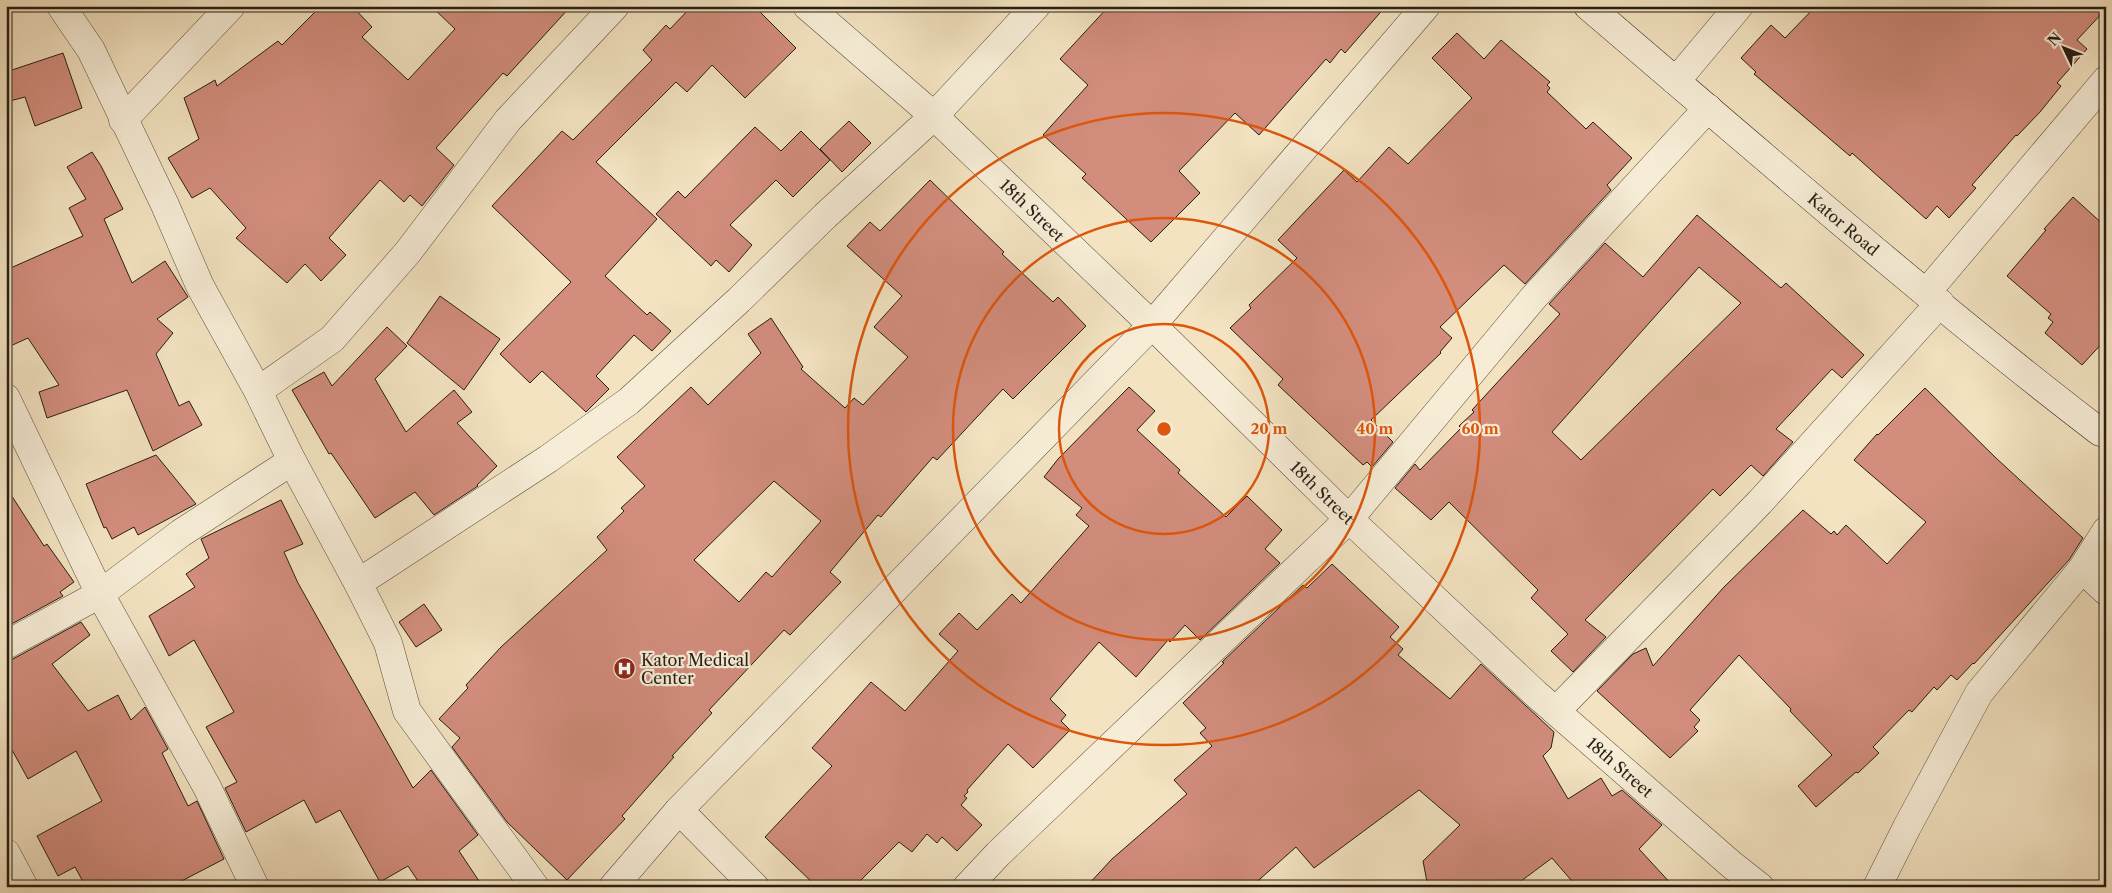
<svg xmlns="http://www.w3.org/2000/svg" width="2112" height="893" font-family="'Libre Caslon Text',serif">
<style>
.building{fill:#d28d7d;stroke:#271e14;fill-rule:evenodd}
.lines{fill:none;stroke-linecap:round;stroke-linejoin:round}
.minor-casing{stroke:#5a4f3f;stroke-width:29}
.tertiary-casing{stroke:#5a4f3f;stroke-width:29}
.secondary-casing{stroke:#271e14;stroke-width:29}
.minor{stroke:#f7edd7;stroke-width:28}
.tertiary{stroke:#f7edd7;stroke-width:28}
.secondary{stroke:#f7edd7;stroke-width:28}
.ring{fill:none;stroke:#de560c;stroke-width:2.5}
.labels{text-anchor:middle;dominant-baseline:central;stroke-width:4.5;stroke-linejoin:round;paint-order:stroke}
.street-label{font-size:16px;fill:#271e14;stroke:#f7edd7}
.poi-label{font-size:16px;fill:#271e14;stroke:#f7edd7;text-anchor:start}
.centre{fill:#de560c;stroke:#f7edd7;stroke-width:2.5}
.ring-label{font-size:15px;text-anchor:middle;font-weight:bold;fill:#de560c;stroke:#f7edd7;stroke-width:4.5;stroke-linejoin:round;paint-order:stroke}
</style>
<rect width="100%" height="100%" fill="#f3e3c1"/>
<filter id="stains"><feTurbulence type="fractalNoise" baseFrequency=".004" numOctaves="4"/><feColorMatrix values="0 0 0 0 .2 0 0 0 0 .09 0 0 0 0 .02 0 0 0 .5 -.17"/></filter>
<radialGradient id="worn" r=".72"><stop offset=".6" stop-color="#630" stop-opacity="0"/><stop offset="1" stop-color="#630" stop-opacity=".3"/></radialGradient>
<!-- building -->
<path class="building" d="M321,6H352L372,27L362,37L408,80L455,29L431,6H571L507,76L503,73L436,148L454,165L422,206L410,195L404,202L380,180L329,238L346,255L321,281L305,264L287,283L236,238L246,228L210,188L192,198L168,158L199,139L184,98L215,80L217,86L278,41L282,45Z
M692,6H754L796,48L745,98L712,65L687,92L676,82L596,162L657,219L605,276L647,315L650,312L671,331L652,351L634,335L596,376L609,389L586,412L542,371L530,383L500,354L571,282L492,206L562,131L573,140L652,60L643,50L666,25L670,29Z
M1109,6H1386L1345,53L1341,49L1330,63L1326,59L1259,135L1235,113L1179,171L1200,193L1151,242L1082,178L1086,174L1043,135L1088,85L1060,59Z
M1816,6H2106V9L2077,40L2087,49L2057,83L2061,86L2040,112L2017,136L2016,135L1972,185L1976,188L1949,218L1937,206L1926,219L1852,153L1850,156L1754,74L1756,72L1741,58L1771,25L1785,38Z
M1457,33L1484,59L1501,40L1550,82L1547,85L1550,88L1547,92L1586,129L1593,122L1632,158L1607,185L1611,190L1525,284L1504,265L1440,327L1452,338L1440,352L1441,353L1371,420L1393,442L1372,467L1367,462L1363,465L1278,385L1283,379L1230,328L1251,308L1249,305L1297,258L1278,240L1344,170L1357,182L1389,147L1408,164L1472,98L1432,58Z
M63,53L82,108L35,126L25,97L6,102V72Z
M849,121L871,143L842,172L820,149Z
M755,127L781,151L801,131L830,160L793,197L776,180L730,225L752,245L729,272L716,260L711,266L656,214L678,191L685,198Z
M92,152L101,166L123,209L104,219L132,283L165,261L188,297L157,319L173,333L156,354L179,406L189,401L202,425L153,451L127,390L47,418L39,392L59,385L28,338L6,348V270L83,236L69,208L86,199L67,167Z
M930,180L1004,252L1002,254L1053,302L1058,297L1086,326L1013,399L1003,389L937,460L933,457L881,517L878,515L830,572L841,582L790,635L784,630L709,710L712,713L672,756L674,757L622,816L625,819L567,880L507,822L452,747L460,738L439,719L468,688L466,685L501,647L607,550L597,537L624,511L621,508L645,486L617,457L691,387L708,405L761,353L748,334L771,318L803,367L801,369L845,408L854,398L863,405L908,357L874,327L902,296L847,246L870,222L880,231ZM774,481L821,521L772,577L766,572L739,602L694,560Z
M2073,197L2106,227V339L2082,365L2045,333L2053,322L2048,318L2051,314L2007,276L2046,230L2044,229Z
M1697,215L1781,288L1786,283L1864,355L1842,378L1832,369L1776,429L1793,442L1763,476L1751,465L1720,496L1713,489L1585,620L1606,637L1573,672L1551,651L1568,634L1531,598L1538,590L1449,502L1431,520L1395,488L1415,464L1420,470L1461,428L1459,426L1474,412L1472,410L1560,314L1549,304L1605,243L1643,277ZM1699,267L1741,303L1581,460L1552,432Z
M440,296L500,339L464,390L407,343Z
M387,327L407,346L375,379L406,432L454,390L472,412L457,423L497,466L477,485L478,486L434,515L415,492L375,518L331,453L329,454L292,390L324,372L332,386Z
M1129,387L1155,411L1137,430L1180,470L1178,473L1226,517L1247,496L1282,530L1265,549L1280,563L1200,640L1185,625L1170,642L1168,640L1136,677L1099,642L1050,699L1066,715L1061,721L1070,730L1033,768L1008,744L967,790L968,792L964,796L967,798L961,805L982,825L957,851L942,837L937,843L927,834L912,852L899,842L854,887H817L765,837L832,766L812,748L871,682L905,711L958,651L939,634L959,613L977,630L1012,594L1021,603L1089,526L1076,515L1082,508L1044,477L1058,459Z
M1925,388L1996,458L2083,538L2069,560L1974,664L1973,663L1957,680L1951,675L1937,690L1934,687L1912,712L1909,710L1873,747L1879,753L1858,773L1856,772L1816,807L1798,786L1832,755L1790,711L1791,709L1739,655L1690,710L1700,720L1694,727L1698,731L1670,758L1597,691L1633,654L1646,648L1653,666L1724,587L1803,510L1831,534L1834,531L1837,535L1846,525L1887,564L1926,522L1854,460L1877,434L1878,435Z
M156,455L196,504L138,535L134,527L112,539L106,527L104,528L86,484Z
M6,487L44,546L47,544L74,582L60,592L63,596L6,627Z
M281,500L303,544L284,552L298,583L413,788L431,770L478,835L459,851L483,887H422L408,866L380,882L340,810L316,823L304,800L246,832L225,788L237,782L206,727L234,712L194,640L169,656L149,616L195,587L186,574L209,558L201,539Z
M1332,564L1399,627L1390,637L1403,649L1398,655L1450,699L1481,664L1554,732L1551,748L1543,756L1568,799L1601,778L1612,796L1622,790L1662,825L1639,849L1674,887H1577L1552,858L1513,887H1428L1423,861L1460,825L1419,790L1314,868L1296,847L1251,887H1086L1112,859L1187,794L1174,780L1212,746L1200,733L1206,728L1183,703L1224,663L1222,662L1303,585L1307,588Z
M424,604L442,630L416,647L399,622Z
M81,622L90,635L52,664L88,711L118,695L131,720L145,707L168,749L162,753L188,806L197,801L224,859L170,887H86L75,867L58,876L37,836L102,801L76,751L28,779L6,739V661L13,659Z"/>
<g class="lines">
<defs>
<g id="minor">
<path d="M61,6L91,50L165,205L200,286L258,391L292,461L358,583L388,643L407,711L535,887"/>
<path id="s1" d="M807,6L934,116L1152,325L1349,519L1536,694L1732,865L1760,887"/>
<path d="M1676,81L1739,6"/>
<path d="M123,120L231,6"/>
<path d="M1926,293L2106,80"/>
<path d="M258,391L332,339L408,252L508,120L615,6"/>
<path d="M6,398L100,594L207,787L255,887"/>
<path d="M2082,569L2106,591"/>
<path d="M358,583L548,459L629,401L739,300L825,216L934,116L1036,6"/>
<path d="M6,645L100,594L181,533L292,461"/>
<path d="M1556,711L1760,502L1940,303"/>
<path d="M679,810L755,887"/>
<path d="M6,853L24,887"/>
<path d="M967,887L998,854L1349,519L1534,297L1708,108"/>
<path d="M1877,887L1907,827L1979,693L2082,569L2106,531"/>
</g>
<path id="tertiary" d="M613,887L679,810L1152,325L1426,6"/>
<g id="secondary">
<path id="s2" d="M1588,6C1757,150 1924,297 2100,432L2106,433"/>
</g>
</defs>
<!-- minor casing -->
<use href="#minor" class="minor-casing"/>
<!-- tertiary casing -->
<use href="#tertiary" class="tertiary-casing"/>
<!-- secondary casing -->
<use href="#secondary" class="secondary-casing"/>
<!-- minor -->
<use href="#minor" class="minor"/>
<!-- tertiary -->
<use href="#tertiary" class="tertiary"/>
<!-- secondary -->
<use href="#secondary" class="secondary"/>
</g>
<!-- distance rings -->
<g class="ring">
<circle cx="1164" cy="429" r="105"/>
<circle cx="1164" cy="429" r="211"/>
<circle cx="1164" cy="429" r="316"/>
</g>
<!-- icons -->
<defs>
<symbol id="hospital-disc" viewBox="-11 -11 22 22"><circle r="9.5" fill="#8f2418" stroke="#f7edd7"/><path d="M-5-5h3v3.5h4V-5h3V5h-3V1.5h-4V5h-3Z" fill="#fff"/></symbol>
</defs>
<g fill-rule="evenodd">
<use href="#hospital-disc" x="612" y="656" width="25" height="25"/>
</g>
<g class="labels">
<!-- street labels -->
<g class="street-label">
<text stroke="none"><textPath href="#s1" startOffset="304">18th Street</textPath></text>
<text stroke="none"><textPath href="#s2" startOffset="336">Kator Road</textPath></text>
<text stroke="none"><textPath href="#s1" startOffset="709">18th Street</textPath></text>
<text stroke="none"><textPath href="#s1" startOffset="1114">18th Street</textPath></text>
</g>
<!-- poi labels -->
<g class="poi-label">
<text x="641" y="660">Kator Medical<tspan x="641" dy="18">Center</tspan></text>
</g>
</g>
<circle cx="1164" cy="429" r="8" class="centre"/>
<g class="ring-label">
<text x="1269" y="434">20 m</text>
<text x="1375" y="434">40 m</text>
<text x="1480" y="434">60 m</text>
</g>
<!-- margin -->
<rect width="2112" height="893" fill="none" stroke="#f3e3c1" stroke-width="25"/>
<rect x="8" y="8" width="2097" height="878" fill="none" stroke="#271e14" stroke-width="2.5"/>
<rect x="12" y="12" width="2087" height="868" fill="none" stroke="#271e14"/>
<!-- north arrow -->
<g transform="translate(2064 48) rotate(313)" stroke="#f7edd7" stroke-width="4" paint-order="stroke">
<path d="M0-4L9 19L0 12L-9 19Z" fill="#271e14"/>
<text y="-8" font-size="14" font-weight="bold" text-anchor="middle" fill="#271e14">N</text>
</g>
<rect width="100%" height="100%" filter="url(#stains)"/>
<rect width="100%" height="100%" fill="url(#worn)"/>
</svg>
